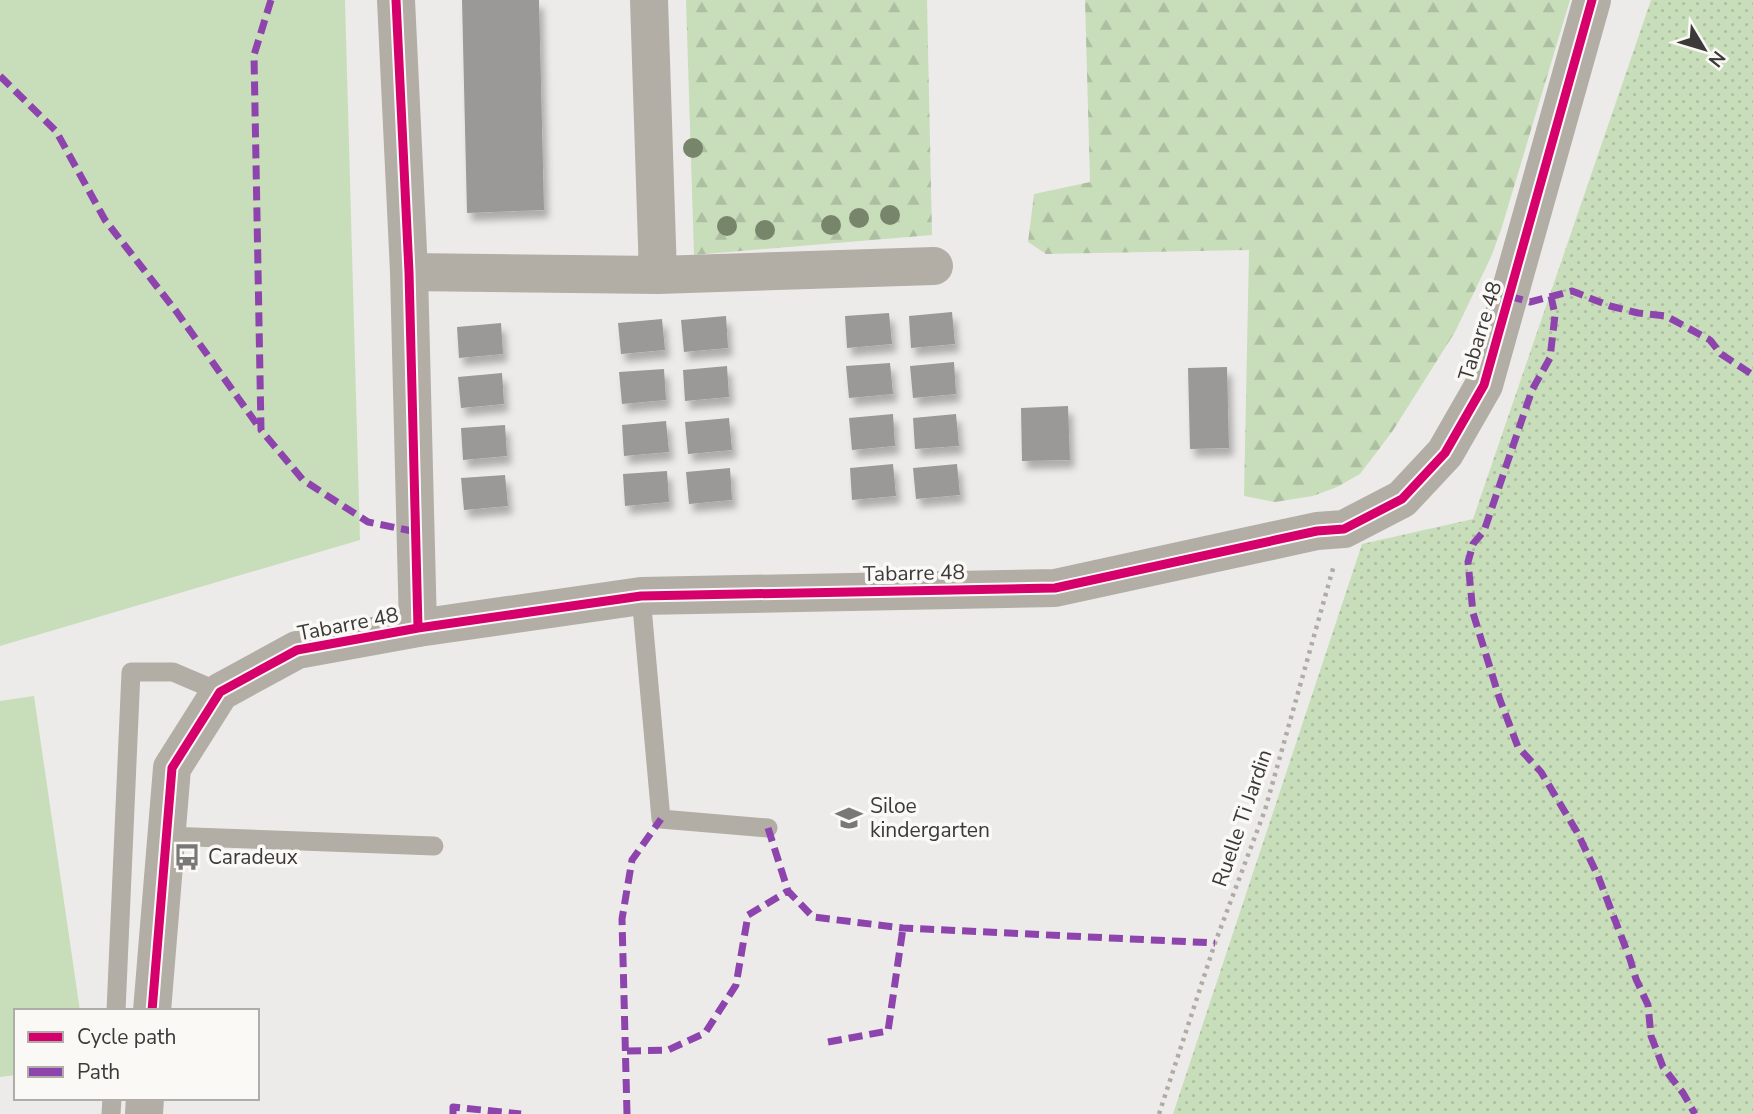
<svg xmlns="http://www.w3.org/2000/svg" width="1753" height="1114" font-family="'Nunito Sans',sans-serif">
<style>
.green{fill:#c8deba}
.forest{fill:url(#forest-firs)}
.park{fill:url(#park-dots)}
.building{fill:#9a9998;filter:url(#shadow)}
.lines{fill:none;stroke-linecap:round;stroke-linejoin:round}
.path{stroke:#afaba6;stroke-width:4.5;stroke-dasharray:3.5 5;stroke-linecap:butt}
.service{stroke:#b2ada5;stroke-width:19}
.minor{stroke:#b2ada5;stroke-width:38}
.tertiary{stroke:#b2ada5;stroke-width:38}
.quiet{stroke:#8e44ad;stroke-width:7;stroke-dasharray:14 7;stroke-linecap:butt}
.cycleway-casing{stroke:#fbf9f5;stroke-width:13}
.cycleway{stroke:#d6006c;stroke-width:9}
.tree{fill:#77856a}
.labels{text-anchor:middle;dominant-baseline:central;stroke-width:7;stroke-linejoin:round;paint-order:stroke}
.street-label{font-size:21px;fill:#3b3a39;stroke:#fbf9f5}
.poi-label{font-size:21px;fill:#3b3a39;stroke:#fbf9f5;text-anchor:start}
</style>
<defs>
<pattern id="forest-firs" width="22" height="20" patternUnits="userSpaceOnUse" patternTransform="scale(1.75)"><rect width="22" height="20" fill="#c8deba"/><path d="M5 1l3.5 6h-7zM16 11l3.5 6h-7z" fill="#adbfa1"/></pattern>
<pattern id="park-dots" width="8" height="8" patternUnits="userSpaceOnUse" patternTransform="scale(1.75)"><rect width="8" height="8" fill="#c8deba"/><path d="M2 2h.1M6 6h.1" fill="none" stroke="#adbfa1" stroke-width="1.8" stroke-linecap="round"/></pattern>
<filter id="shadow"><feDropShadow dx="4.5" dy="8" stdDeviation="3.5" flood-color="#0004"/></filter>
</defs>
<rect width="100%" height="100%" fill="#edebe9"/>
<!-- green -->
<path class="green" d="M0,0H345L360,540L0,646Z
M34,696L80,1011H16V1075L0,1077V701Z"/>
<!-- forest -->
<path class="forest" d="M686,0H927L932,235L694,255Z
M1085,0H1570L1501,230L1491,257L1455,332L1392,432L1360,474L1337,487L1313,496L1275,502L1244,496L1249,250L1046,254L1028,242L1034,194L1090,182Z"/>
<!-- park -->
<path class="park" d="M1651,0H1753V1114H1173L1362,544L1473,519Z"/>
<!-- building -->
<path class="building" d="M462,0H539L544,210L467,213Z
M952,312L955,344L911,348L909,316Z
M889,313L892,344L847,348L845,316Z
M726,316L728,348L684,352L681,320Z
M662,319L665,350L621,354L618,323Z
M501,323L503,354L459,358L457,327Z
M954,362L956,394L913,398L910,366Z
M890,363L893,394L849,398L846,366Z
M727,366L729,397L685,401L683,370Z
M1227,367L1229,448L1190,449L1188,368Z
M664,369L666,400L622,404L619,372Z
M502,373L504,404L461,408L458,377Z
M1068,406L1070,460L1022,461L1021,408Z
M893,414L895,446L852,450L849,418Z
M956,414L959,446L915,449L913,418Z
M729,418L732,450L688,454L685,422Z
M666,421L669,452L624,456L622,425Z
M505,425L507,456L463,460L461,428Z
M893,464L896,496L852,500L850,468Z
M957,464L960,495L916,499L913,468Z
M730,468L732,500L689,504L686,472Z
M667,471L669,502L625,506L623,474Z
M505,475L508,506L464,510L461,478Z"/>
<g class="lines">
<!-- path -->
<path class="path" d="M1159,1114L1215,943L1265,810L1334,565"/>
<!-- service -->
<path class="service" d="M641,596L661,819L768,828
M166,836L434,846
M116,1011L131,672H173L220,692
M111,1114L112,1098"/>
<!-- minor -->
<path class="minor" d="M396,0L409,272L418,628
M649,0L658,275
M409,272L658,275L934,266"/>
<!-- tertiary -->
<path class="tertiary" d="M152,1011L172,768L220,692L297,650L418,628L641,596L1055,588L1317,531L1344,529L1402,499L1445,453L1484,385L1592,0
M144,1114L145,1098"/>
<!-- quiet -->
<path class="quiet" d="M271,0L254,55L261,430L303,480L368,522L417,532
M0,76L56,131L105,220L176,311L261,430
M1509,296L1530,302L1572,291L1610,306L1638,313L1666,316L1710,340L1721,354L1753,375
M1551,296L1555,315L1550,358L1532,390L1484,531L1473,544L1468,562L1473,613L1500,700L1518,747L1541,772L1577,832L1598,876L1630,959L1636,979L1648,1005L1651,1036L1663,1067L1683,1093L1695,1114
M768,828L788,891L813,917L903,928L1215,943
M828,1042L888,1031L903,928
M627,1051L668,1050L705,1033L736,985L748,915L788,891
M453,1114V1107L521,1114
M627,1114L622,919L632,860L661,819"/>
<defs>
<path id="cycleway" d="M396,0L409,272L418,628
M152,1011L172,768L220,692L297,650L418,628L641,596L1055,588L1317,531L1344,529L1402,499L1445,453L1484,385L1592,0"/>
</defs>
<!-- cycleway casing -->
<use href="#cycleway" class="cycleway-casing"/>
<!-- cycleway -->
<use href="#cycleway" class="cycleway"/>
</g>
<!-- trees -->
<g class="tree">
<circle cx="693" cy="148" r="10"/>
<circle cx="890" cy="215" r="10"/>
<circle cx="859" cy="218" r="10"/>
<circle cx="831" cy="225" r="10"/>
<circle cx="727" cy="226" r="10"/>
<circle cx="765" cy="230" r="10"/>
</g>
<!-- icons -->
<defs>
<symbol id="school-bare" viewBox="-9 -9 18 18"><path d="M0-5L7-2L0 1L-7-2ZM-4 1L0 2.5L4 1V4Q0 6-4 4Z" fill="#797877" stroke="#fbf9f5" stroke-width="2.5" paint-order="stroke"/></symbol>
<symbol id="bus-bare" viewBox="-9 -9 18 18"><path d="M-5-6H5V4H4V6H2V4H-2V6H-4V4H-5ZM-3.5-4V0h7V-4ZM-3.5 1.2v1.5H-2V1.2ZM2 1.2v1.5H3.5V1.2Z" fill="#797877" stroke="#fbf9f5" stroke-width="2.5" paint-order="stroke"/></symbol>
</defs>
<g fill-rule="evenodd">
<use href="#school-bare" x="830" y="799" width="38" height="38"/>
<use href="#bus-bare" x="168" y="838" width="38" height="38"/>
</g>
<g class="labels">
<!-- street labels -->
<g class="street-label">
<text transform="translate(1480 331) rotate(-73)">Tabarre 48</text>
<text transform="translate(914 573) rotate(-1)">Tabarre 48</text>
<text transform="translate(348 624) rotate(-11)">Tabarre 48</text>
<text transform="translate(1242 818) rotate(-71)">Ruelle Ti Jardin</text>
</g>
<!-- poi labels -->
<g class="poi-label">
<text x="870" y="806">Siloe<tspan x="870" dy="24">kindergarten</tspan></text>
<text x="208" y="857">Caradeux</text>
</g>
</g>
<!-- legend -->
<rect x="14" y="1009" width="245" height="91" fill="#fbf9f5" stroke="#aeadaa" stroke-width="2"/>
<rect x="28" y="1032" width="35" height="10" fill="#d6006c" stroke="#aeadaa" stroke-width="2"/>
<text x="77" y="1044" font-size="21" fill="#3b3a39">Cycle path</text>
<rect x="28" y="1067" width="35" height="10" fill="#8e44ad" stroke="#aeadaa" stroke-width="2"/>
<text x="77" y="1079" font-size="21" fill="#3b3a39">Path</text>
<!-- north arrow -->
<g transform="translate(1704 49) rotate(128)" stroke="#fbf9f5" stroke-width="5" paint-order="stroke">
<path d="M0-5L12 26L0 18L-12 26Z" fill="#3b3a39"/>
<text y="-10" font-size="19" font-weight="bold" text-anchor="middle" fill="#3b3a39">N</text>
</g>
</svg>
